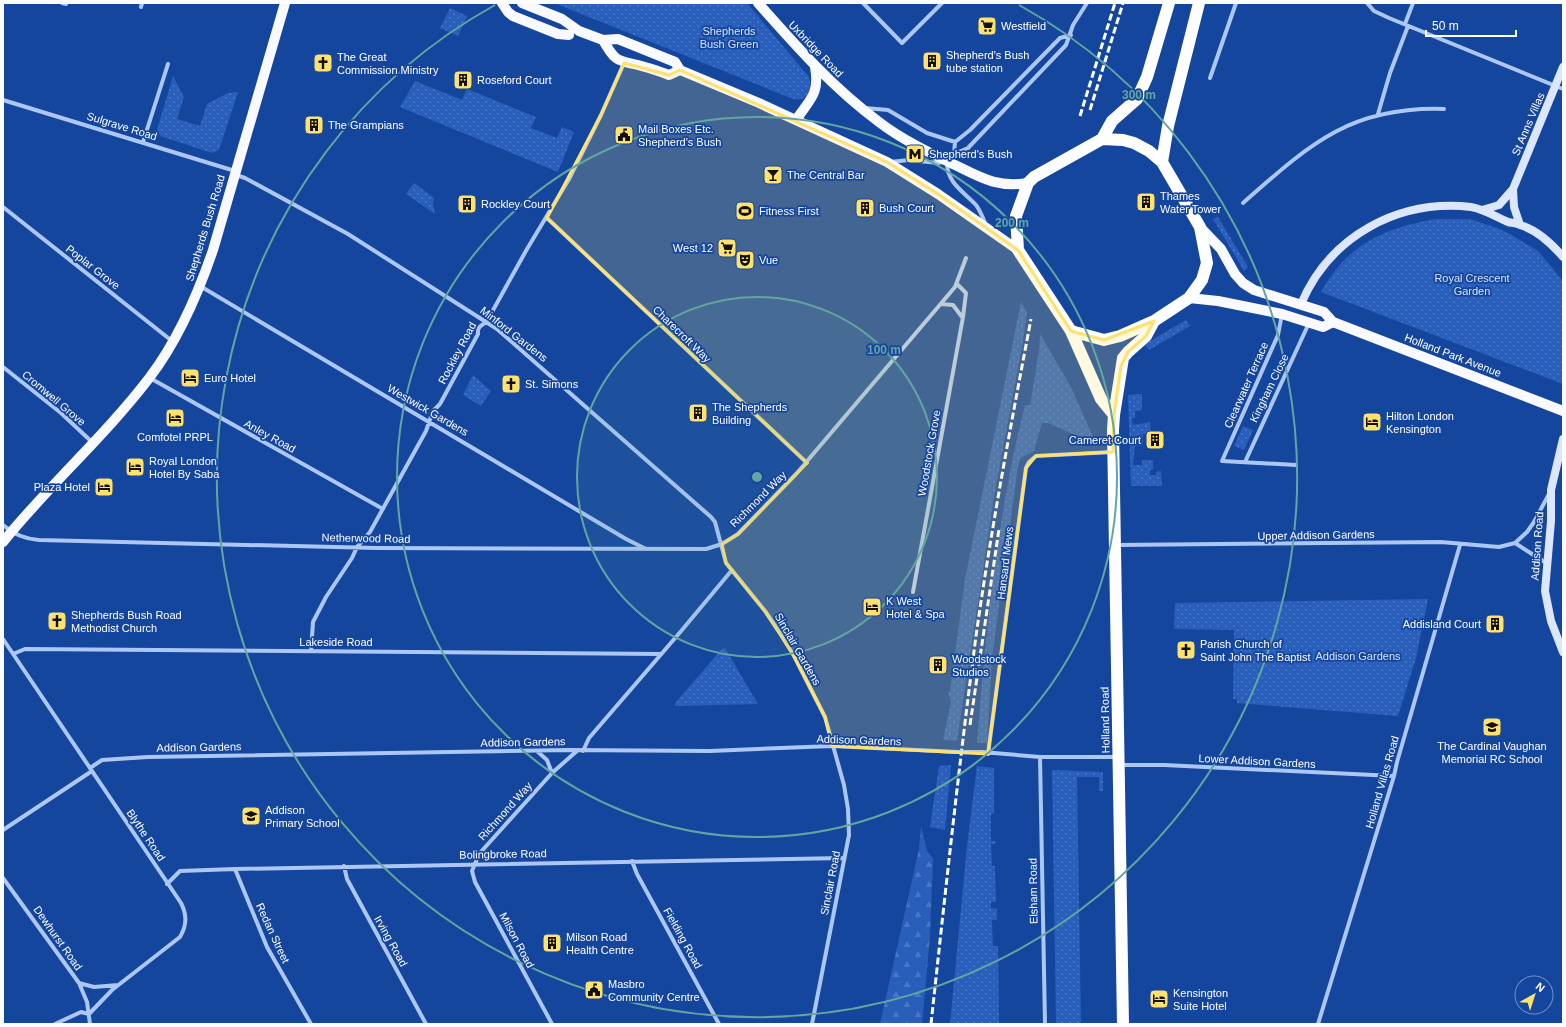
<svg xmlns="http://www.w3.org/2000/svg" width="1566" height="1027" font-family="Helvetica,sans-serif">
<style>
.green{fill:url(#green-dots)}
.forest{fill:url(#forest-firs)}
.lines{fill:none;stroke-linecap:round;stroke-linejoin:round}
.street{stroke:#acc7f3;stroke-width:4}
.secondary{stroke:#dce7fd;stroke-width:8}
.primary{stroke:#f8faff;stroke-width:10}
.highway{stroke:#fff;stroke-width:12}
.rail{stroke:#fff;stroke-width:3;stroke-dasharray:7 3;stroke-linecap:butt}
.street-bridge{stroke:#acc7f3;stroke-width:4}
.marked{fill:#ffe16e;fill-opacity:0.2;stroke:#ffe16e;stroke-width:3;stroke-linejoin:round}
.ring{fill:none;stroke:#63a6a1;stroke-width:2}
.labels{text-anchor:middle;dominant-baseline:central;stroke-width:3.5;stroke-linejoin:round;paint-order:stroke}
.poi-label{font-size:11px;fill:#fff;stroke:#15469d;text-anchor:start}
.park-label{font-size:11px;fill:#d5e4fd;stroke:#15469d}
.street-label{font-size:11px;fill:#fff;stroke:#15469d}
.centre{fill:#63a6a1;stroke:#15469d;stroke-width:2}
.ring-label{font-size:12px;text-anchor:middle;font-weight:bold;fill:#63a6a1;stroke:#15469d;stroke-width:3.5;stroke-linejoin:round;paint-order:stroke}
</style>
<defs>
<pattern id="green-dots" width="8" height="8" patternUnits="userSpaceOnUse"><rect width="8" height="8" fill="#295fbb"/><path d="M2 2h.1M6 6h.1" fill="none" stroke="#4977c5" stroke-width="1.8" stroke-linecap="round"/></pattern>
<pattern id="forest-firs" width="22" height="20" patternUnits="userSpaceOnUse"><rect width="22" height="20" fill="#295fbb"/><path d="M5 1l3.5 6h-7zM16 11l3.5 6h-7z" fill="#4977c5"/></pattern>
</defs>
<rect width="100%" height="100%" fill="#15469d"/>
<!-- green -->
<path class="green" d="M554,3H747L809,77L811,86C808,96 804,101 793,99Z
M450,8L467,16L458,36L440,28Z
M173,76L184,97L177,119L200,126L207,104L228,93L238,92L219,150L212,153L160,136L157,130Z
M415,81L462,100L467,89L536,117L531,128L557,138L562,127L574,132L558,172L400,107Z
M414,183L434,198L433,204L435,214L406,194Z
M1218,217L1248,267L1244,271L1213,219Z
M1435,219H1470L1497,228L1510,234L1538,251L1563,281V384L1321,292C1347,245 1384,228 1435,219Z
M1021,302L1027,312L1023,341L994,497L957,741L943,740L951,702L948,692L950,691L965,579Z
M1186,320L1190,326L1149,350L1145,344Z
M1040,334L1071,387L1094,439L1086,440L1048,423H1042L1034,451L1021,458L1018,466L992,658L987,743H977C986,630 997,515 1025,405H1030L1039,351Z
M473,375L491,391L481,406L463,395Z
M1142,394V410L1135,411V418H1132L1133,425L1150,422L1151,433L1143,434V445L1135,446L1133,465H1142V460H1153V469L1150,470V475H1156V472L1161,471L1162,486H1131L1128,395Z
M1243,426L1253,430L1244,450L1234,446Z
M1428,599L1416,658L1398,716L1237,703V699H1233L1234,630L1174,629L1175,603Z
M725,648L758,704L675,706V703L721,650Z
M951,765L945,830L930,827L939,766Z
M977,766L994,768V813L991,814V841H995V844H991L992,866H995L996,902H991V908L997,909V920H992L993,946H998L999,1023L950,1024L967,846Z
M1052,770L1103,772V791H1099V777H1077L1081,1024H1056Z"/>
<!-- forest -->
<path class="forest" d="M921,826L927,851L933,858L930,936L922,1024H880L919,849Z"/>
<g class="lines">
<!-- street -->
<path class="street" d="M62,3L66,4
M863,3L902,43L942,3
M1367,3L1374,11L1389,18L1563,89
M141,7L142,3
M1405,24L1413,3
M1210,78L1236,3
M3,100L235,171
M865,108L888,110L927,133L955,142
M1378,114L1390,73L1408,26
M143,142L168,64
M954,154L955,142L970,130L1060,38L1071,35
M890,162L909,160L938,163L947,161L954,154L968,148L1066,45L1073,25L1087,3
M947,163C947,183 964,192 976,205C980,210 983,218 986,225
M236,175L245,178L348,234L497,329L711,517L715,522L726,563L765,611L780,633L794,656L825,717L844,785L848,809L849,835L812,1024
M1243,203C1309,145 1350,106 1444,109
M3,207L172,341
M547,218L807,463
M200,286L626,539L646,549
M941,304L953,305L962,317
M1282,314L1278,335L1222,461L1296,465
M3,367L61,413L93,443
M150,378L383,509
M1245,462L1309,323
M3,525C14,535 25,539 39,540L376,548L706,549L722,544L738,534L797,473L955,287L966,258
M1515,543L1546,563
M1117,545L1441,542L1499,547L1515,543L1527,532L1534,522L1549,494
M913,592L963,317L966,293L957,284
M3,639L181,903C187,915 187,925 180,937L112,990L89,1014
M311,651L313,622L326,597L352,558L357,547L370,532L426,431L433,411L440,404L478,334C477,326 482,326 487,321C489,319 491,315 492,312L527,249L569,179L601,115L624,63
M13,654L25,649L661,654
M583,751L589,738L682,630L732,570
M538,752L547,760L552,773
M982,752L1040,757H1118
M988,754L1026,468L1029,462L1036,456L1113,452
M1040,757L1045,1024
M1121,765H1164L1394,776
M90,768L102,760L148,757L568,750L710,751L832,746L958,752
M3,830L92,771
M632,861L637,874L719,1024
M344,866L347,879L426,1024
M235,869L267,947L311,1024
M3,878L79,983L87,1002L90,1024
M167,884L180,871L235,869L844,858
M79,983L94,987L118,985
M55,1024L81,1012L89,1014
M552,1024L475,882L472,871L479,854L552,773L578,750
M1318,1024L1394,776L1397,762L1460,545"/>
<!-- secondary -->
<path class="secondary" d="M1513,189L1514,207L1520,225
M1482,210L1499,205L1513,189L1563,67
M1301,304C1330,236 1398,199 1471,207C1484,209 1496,217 1508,222C1512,223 1516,223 1520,225C1537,230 1552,244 1563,257
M1563,439L1551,490V521L1545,591L1551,621L1563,652"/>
<!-- primary -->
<path class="primary" d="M502,3L508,12L513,16L558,34L569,35
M522,3L562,19L579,31L603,40L618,39L675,62L680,70L759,103L887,162L938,194L1018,250
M758,3C796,46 833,88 879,122C901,139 928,152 953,164C980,177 996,188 1028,183
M603,40C618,67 620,59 645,67C653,69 661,72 669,75L680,70
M796,120C810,99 820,94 815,67
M1200,227L1221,249L1235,274L1243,283L1254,290L1324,312L1333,322L1563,411
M1189,298L1218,301L1282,314L1323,327L1333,322
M3,542C49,485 105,436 150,377C178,340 198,294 213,250L285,3"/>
<!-- highway -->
<path class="highway" d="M1102,139L1123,140L1134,143L1149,151L1162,162L1200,227L1207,263L1202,280L1189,298L1154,321L1120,336L1104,340L1071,331L1018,250L1016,216L1028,183L1034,177Z
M1102,139L1112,121L1137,99L1147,77L1169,3
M1162,162L1168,126L1199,3
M1071,331L1101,399L1114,415
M1123,1024L1113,430L1114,415L1123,358L1128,352L1146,336L1154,321"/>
<!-- rail -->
<path class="rail" d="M1090,110L1123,3
M1080,116L1115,3
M970,725L999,529
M931,1024C945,895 959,765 976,636C991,530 1011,424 1031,319"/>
<!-- street-bridge -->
<path class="street-bridge" d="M958,752H982"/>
</g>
<!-- marked area -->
<path class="marked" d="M624,63L669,75L680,70L887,162L938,194L1018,250L1071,331L1104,340L1154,321L1146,336L1128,352L1121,366L1114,415L1113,452L1036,456L1026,468L988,754L832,746L825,717L794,656L765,611L726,563L722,544L738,534L807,463L547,218L601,115Z"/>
<!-- distance rings -->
<circle cx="757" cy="477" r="180" fill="#63a6a1" fill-opacity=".12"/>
<g class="ring">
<circle cx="757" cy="477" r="180"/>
<circle cx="757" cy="477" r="360"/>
<path d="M1019 5A540 540 0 1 1 495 5"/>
</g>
<!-- icons -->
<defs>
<symbol id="supermarket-square" viewBox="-11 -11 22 22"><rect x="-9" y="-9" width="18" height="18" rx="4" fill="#ffe16e" stroke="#15469d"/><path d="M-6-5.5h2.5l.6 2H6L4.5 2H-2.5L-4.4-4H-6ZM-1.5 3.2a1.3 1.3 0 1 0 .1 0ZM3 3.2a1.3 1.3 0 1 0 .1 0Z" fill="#111"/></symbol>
<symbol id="building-square" viewBox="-11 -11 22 22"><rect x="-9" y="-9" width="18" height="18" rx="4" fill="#ffe16e" stroke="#15469d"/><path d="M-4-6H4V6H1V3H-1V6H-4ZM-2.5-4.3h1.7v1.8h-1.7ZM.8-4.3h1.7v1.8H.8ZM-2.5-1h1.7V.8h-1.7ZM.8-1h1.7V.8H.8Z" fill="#111"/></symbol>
<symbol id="church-square" viewBox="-11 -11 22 22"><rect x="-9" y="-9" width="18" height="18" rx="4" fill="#ffe16e" stroke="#15469d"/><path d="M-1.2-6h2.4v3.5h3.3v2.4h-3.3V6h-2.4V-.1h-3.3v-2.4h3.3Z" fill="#111"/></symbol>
<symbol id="civic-square" viewBox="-11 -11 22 22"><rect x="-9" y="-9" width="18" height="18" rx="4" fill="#ffe16e" stroke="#15469d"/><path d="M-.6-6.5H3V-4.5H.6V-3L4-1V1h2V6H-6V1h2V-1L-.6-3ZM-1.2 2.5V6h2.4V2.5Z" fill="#111"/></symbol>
<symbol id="metro-square" viewBox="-11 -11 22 22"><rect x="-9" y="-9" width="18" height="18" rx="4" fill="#ffe16e" stroke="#15469d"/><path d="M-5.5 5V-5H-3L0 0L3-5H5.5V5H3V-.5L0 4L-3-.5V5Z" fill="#111"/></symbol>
<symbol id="bar-square" viewBox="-11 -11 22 22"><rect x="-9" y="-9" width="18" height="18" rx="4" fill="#ffe16e" stroke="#15469d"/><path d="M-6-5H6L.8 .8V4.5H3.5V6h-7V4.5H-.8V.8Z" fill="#111"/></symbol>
<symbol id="stadium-square" viewBox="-11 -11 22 22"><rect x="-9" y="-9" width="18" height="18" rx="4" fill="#ffe16e" stroke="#15469d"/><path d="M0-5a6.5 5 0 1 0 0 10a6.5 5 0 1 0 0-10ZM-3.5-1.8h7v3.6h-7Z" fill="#111"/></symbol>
<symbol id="theatre-square" viewBox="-11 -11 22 22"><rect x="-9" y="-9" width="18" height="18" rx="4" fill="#ffe16e" stroke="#15469d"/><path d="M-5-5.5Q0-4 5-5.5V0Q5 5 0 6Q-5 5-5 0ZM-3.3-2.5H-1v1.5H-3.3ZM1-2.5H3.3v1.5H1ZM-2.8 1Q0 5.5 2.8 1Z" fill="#111"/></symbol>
<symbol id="hotel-square" viewBox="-11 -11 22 22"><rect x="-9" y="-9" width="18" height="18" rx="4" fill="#ffe16e" stroke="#15469d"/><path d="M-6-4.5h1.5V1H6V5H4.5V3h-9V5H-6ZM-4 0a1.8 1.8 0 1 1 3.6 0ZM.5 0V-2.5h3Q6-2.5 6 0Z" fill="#111"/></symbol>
<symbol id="school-square" viewBox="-11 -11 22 22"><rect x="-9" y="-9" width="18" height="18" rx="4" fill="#ffe16e" stroke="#15469d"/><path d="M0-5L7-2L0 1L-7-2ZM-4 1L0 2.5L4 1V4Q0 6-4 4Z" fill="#111"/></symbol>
</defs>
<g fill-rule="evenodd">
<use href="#supermarket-square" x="976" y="15" width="22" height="22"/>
<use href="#building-square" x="921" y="50" width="22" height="22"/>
<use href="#church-square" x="312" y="52" width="22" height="22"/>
<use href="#building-square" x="452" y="69" width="22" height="22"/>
<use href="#building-square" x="303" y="114" width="22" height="22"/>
<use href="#civic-square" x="613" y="124" width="22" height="22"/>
<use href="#metro-square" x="904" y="143" width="22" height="22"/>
<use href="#bar-square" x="762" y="164" width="22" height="22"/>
<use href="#building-square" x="1135" y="191" width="22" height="22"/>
<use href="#building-square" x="456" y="193" width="22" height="22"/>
<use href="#building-square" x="854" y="197" width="22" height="22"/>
<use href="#stadium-square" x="734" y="200" width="22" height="22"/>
<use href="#supermarket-square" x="716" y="237" width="22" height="22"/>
<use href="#theatre-square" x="734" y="249" width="22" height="22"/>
<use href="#hotel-square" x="179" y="367" width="22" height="22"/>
<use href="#church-square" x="500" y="373" width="22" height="22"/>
<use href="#building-square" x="687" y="402" width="22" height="22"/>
<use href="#hotel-square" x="164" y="407" width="22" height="22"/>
<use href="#hotel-square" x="1361" y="411" width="22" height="22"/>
<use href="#building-square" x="1144" y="429" width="22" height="22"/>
<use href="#hotel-square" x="124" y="456" width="22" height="22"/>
<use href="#hotel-square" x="93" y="476" width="22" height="22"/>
<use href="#hotel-square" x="861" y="596" width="22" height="22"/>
<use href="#church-square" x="46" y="610" width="22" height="22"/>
<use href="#building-square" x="1484" y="613" width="22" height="22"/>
<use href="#church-square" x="1175" y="639" width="22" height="22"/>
<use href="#building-square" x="927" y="654" width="22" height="22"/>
<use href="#school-square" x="1481" y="716" width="22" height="22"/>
<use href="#school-square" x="240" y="805" width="22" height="22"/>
<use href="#building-square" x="541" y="932" width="22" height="22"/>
<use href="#civic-square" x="583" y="979" width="22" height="22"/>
<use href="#hotel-square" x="1148" y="988" width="22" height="22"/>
</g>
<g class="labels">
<!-- poi labels -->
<g class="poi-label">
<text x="1001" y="26">Westfield</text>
<text x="946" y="55">Shepherd's Bush<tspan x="946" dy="13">tube station</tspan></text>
<text x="337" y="57">The Great<tspan x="337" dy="13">Commission Ministry</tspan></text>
<text x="477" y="80">Roseford Court</text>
<text x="328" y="125">The Grampians</text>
<text x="638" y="129">Mail Boxes Etc.<tspan x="638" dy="13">Shepherd's Bush</tspan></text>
<text x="929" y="154">Shepherd's Bush</text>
<text x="787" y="175">The Central Bar</text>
<text x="1160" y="196">Thames<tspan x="1160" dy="13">Water Tower</tspan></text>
<text x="481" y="204">Rockley Court</text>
<text x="879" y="208">Bush Court</text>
<text x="759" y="211">Fitness First</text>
<text x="713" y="248" text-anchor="end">West 12</text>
<text x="759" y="260">Vue</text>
<text x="204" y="378">Euro Hotel</text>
<text x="525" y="384">St. Simons</text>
<text x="712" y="407">The Shepherds<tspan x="712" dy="13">Building</tspan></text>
<text x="1386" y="416">Hilton London<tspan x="1386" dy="13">Kensington</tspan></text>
<text x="175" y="437" text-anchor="middle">Comfotel PRPL</text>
<text x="1141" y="440" text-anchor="end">Cameret Court</text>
<text x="149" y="461">Royal London<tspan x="149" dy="13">Hotel By Saba</tspan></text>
<text x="90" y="487" text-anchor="end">Plaza Hotel</text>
<text x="886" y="601">K West<tspan x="886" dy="13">Hotel &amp; Spa</tspan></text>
<text x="71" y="615">Shepherds Bush Road<tspan x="71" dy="13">Methodist Church</tspan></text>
<text x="1481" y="624" text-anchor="end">Addisland Court</text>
<text x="1200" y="644">Parish Church of<tspan x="1200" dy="13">Saint John The Baptist</tspan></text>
<text x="952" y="659">Woodstock<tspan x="952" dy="13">Studios</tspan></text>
<text x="1492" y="746" text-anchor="middle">The Cardinal Vaughan<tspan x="1492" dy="13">Memorial RC School</tspan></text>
<text x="265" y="810">Addison<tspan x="265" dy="13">Primary School</tspan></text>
<text x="566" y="937">Milson Road<tspan x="566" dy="13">Health Centre</tspan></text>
<text x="608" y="984">Masbro<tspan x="608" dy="13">Community Centre</tspan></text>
<text x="1173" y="993">Kensington<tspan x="1173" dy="13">Suite Hotel</tspan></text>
</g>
<!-- park labels -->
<g class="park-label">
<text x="729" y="31">Shepherds<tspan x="729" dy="13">Bush Green</tspan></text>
<text x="1472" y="278">Royal Crescent<tspan x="1472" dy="13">Garden</tspan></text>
<text x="1358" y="656">Addison Gardens</text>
</g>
<!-- street labels -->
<g class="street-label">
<text transform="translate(816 49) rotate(46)">Uxbridge Road</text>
<text transform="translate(1528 124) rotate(-67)">St Anns Villas</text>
<text transform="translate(122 126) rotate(17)">Sulgrave Road</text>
<text transform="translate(205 228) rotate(-73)">Shepherds Bush Road</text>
<text transform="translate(93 267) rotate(38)">Poplar Grove</text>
<text transform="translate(514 334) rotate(38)">Minford Gardens</text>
<text transform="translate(682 334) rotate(44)">Charecroft Way</text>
<text transform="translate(457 353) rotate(-62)">Rockley Road</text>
<text transform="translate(1453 355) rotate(21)">Holland Park Avenue</text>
<text transform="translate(1246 385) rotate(-66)">Clearwater Terrace</text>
<text transform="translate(1269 388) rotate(-64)">Kingham Close</text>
<text transform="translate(54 398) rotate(40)">Cromwell Grove</text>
<text transform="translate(428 410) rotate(30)">Westwick Gardens</text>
<text transform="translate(270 436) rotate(29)">Anley Road</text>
<text transform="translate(929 453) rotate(-80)">Woodstock Grove</text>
<text transform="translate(758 499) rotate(-45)">Richmond Way</text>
<text transform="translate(1316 535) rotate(-1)">Upper Addison Gardens</text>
<text transform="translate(366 538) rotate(1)">Netherwood Road</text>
<text transform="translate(1537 546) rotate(-86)">Addison Road</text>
<text transform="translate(1005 563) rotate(-83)">Hansard Mews</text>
<text x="336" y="642">Lakeside Road</text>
<text transform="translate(798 649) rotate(60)">Sinclair Gardens</text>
<text transform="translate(1105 720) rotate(-91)">Holland Road</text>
<text transform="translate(859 740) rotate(2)">Addison Gardens</text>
<text transform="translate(523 742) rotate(-1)">Addison Gardens</text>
<text transform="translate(199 747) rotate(-1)">Addison Gardens</text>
<text transform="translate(1257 761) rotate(3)">Lower Addison Gardens</text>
<text transform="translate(1382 782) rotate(-74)">Holland Villas Road</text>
<text transform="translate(505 811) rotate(-48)">Richmond Way</text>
<text transform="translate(146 835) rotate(56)">Blythe Road</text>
<text transform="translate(503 854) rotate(-1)">Bolingbroke Road</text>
<text transform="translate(830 883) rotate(-79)">Sinclair Road</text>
<text transform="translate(1033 891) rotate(-91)">Elsham Road</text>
<text transform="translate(273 933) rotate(65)">Redan Street</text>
<text transform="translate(58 938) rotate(55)">Dewhurst Road</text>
<text transform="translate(683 938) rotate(61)">Fielding Road</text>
<text transform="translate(517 940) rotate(62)">Milson Road</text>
<text transform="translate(391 941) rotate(61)">Irving Road</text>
</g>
</g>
<circle cx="757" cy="477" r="6" class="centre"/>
<g class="ring-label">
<text x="1139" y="99">300 m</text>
<text x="1012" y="227">200 m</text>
<text x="884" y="354">100 m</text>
</g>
<!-- border -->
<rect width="1566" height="1027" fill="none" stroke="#ffffff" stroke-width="8"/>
<!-- north arrow -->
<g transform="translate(1534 995) rotate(39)"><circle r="19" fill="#15469d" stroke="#7390c4"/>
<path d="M0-3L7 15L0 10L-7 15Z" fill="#ffe16e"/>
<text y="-6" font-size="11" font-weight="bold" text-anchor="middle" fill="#ffffff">N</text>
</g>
<!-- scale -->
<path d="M1426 30v6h90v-6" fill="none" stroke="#ffffff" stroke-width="2"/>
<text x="1432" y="30" font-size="12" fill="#ffffff" stroke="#15469d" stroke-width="3" paint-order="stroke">50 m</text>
</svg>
